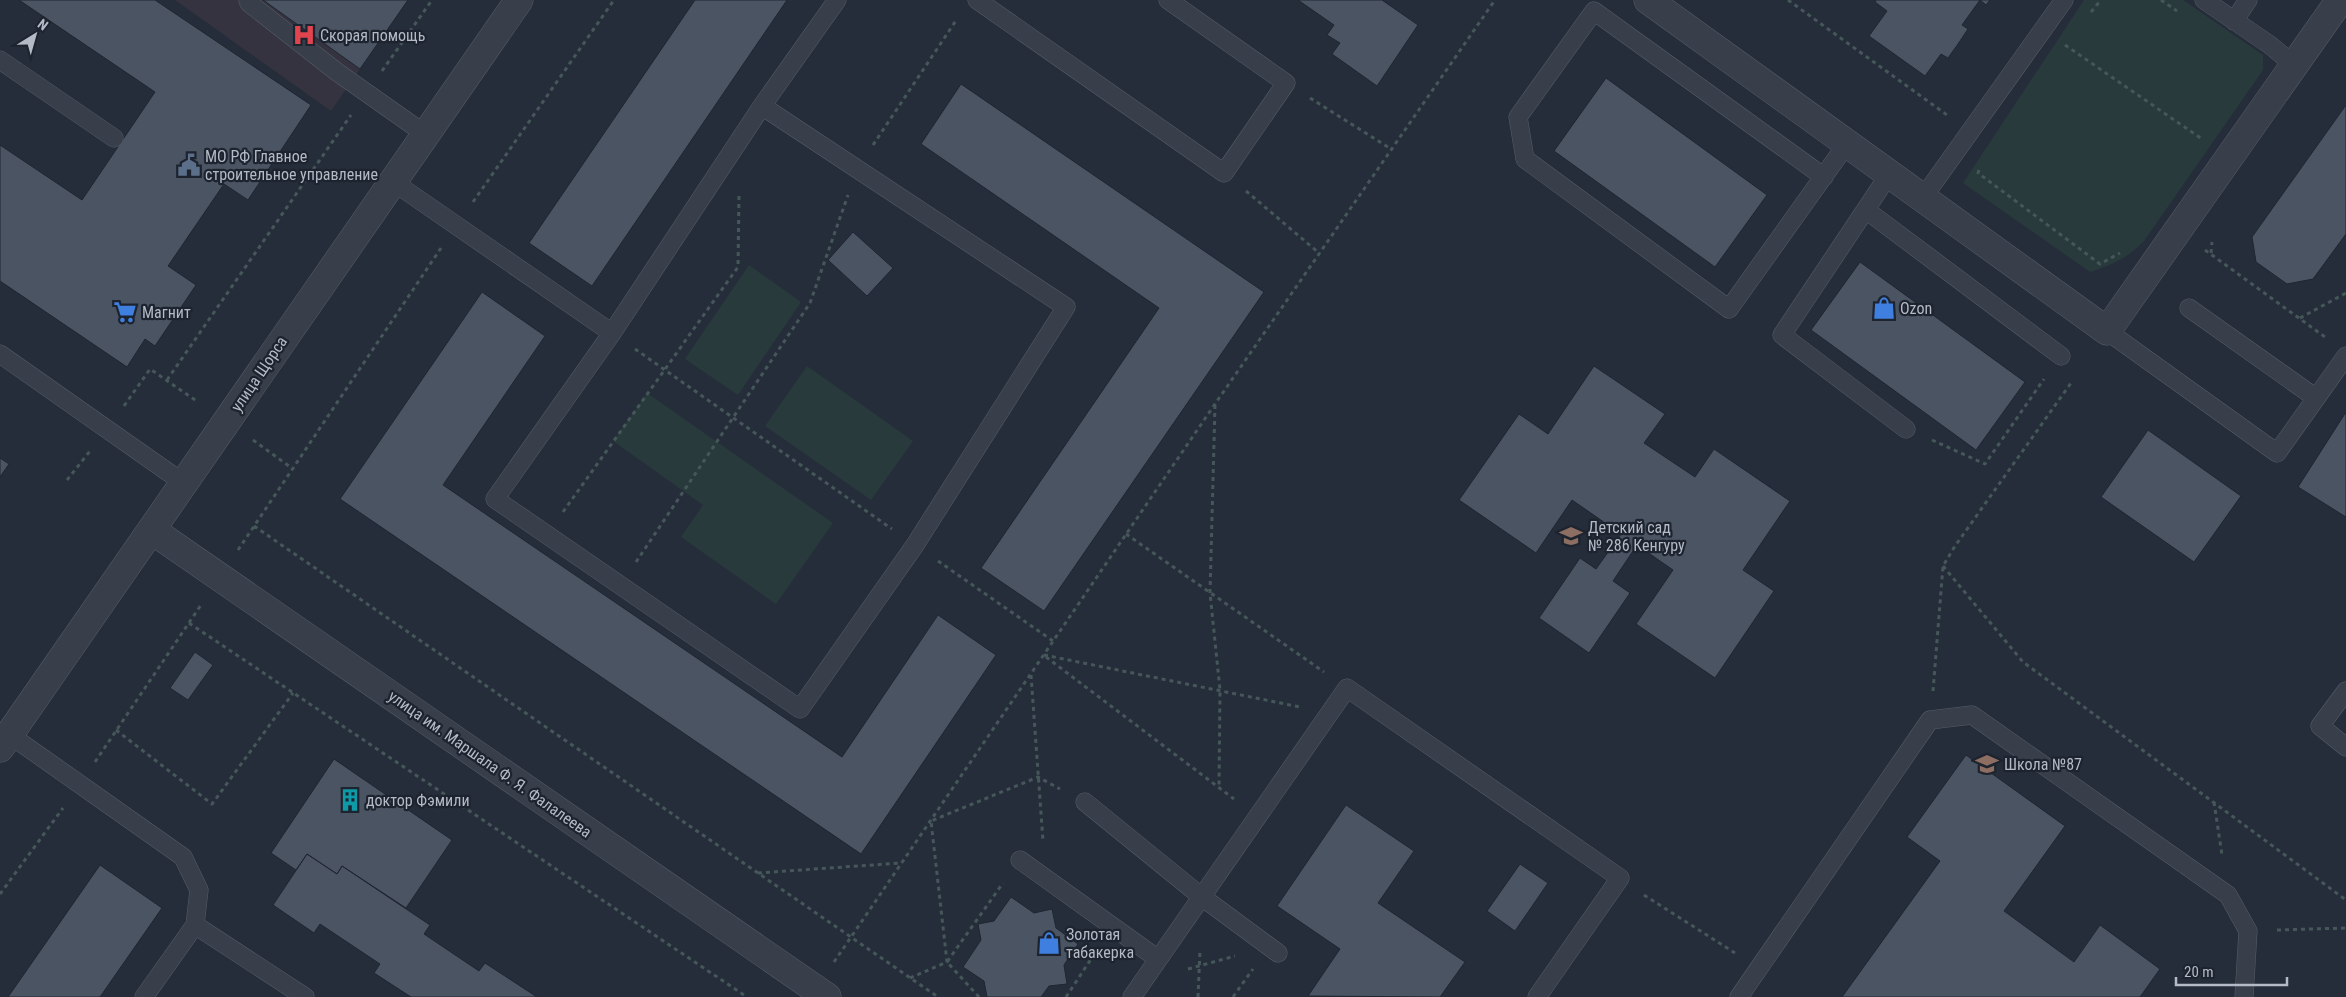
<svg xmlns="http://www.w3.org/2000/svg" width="2346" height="997" font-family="'Roboto Condensed',sans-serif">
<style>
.medical{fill:#35333f}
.green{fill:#283a3c}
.building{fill:#4b5463;stroke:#1f2631}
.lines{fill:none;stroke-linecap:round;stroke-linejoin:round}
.service-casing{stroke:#565d68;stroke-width:19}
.minor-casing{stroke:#565d68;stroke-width:29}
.path{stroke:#46575a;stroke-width:3;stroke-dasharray:4 4;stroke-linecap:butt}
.service{stroke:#383f4a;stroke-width:18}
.minor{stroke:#383f4a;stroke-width:28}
.labels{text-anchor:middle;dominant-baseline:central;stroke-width:4.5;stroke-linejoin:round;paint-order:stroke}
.poi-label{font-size:16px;fill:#b4bac6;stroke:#1d242f;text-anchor:start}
.street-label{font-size:16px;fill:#b4bac6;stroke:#1d242f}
</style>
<rect width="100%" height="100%" fill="#252d3a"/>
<!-- medical -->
<path class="medical" d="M175,0H408L331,111Z"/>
<!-- green -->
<path class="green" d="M2084,0H2183L2263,55V70L2144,241C2128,258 2112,265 2090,272L1963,183Z
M749,265L801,302L738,395L685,359Z
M807,366L913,441L871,500L765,426Z
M647,393L833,523L776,604L681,537L703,505L613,441Z"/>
<!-- building -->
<path class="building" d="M19,0H155L311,105L248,200L224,184L168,266L196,285L155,346L145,339L127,367L0,281V145L82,200L155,92Z
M263,0H408L360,69Z
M695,0H787L592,286L529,243Z
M1298,0H1382L1418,25L1377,86L1332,54L1340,43L1327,35L1334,25Z
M1876,0H1990L1986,5L1980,0L1962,25L1968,29L1958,44L1948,58L1941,54L1925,76L1869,36L1887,11L1875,2Z
M1606,78L1767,195L1715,267L1554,151Z
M961,84L1264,292L1044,611L981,568L1159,308L921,144Z
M2346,105V234L2313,279L2287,284L2256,262L2252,237Z
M853,232L893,268L867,296L828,260Z
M1860,262L2025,382L1976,450L1811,330Z
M482,292L545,336L443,485L842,757L938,615L996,655L861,854L340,499Z
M1594,366L1665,414L1644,443L1695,477L1714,449L1790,501L1743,570L1774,591L1715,678L1636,624L1673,570L1637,545L1613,581L1630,593L1589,653L1539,618L1580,558L1596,569L1621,534L1572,500L1536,553L1459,500L1519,414L1548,434Z
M2346,412V517L2298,487Z
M2148,430L2241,496L2194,562L2101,497Z
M0,458L9,464L0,477Z
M195,652L213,665L188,700L170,688Z
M1966,755L2065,826L2004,911L2074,962L2100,925L2160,969L2140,997H1842L1940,861L1907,837Z
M334,759L452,840L406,908L342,866L337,874L307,854L296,870L271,853Z
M1346,805L1414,851L1378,903L1465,962L1440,997L1308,996L1340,949L1277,906Z
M307,854L337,874L342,866L430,925L424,934L479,971L485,963L537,997H411L374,973L380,964L320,924L314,933L273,905Z
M1520,864L1548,883L1515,931L1487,911Z
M100,865L162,908L100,997H8Z
M1011,897L1034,913L1052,909L1056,928L1078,944L1064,965L1067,984L1049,986L1041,997H987L984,981L963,967L981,940L978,924L994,921Z"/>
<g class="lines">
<defs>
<path id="service" d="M248,0L249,3L337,72L425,134
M977,0L1224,173L1286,83L1168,0
M2204,0L2270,45L2294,65
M2234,21L2248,0
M0,60L114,138
M1888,176L1782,335L1906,429
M1824,177L1594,11L1518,117L1525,159L1729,309L1846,145
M392,181L612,333L495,499L800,709L915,545L1066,307L762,106
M1922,199L2064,0
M1866,210L2061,356
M2189,308L2316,398
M2107,331L2277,453L2346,356
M612,333L762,106L837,0
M0,354L185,484
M2346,691L2320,726L2346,747
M10,735L183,857L199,890L195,925L144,997
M1085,802L1202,897L1278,953
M1020,860L1158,959
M195,925L305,997
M1132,997L1347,688L1620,878L1537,997
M1739,997L1930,720L1972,715L2228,895L2248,931L2244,997"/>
<path id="minor" d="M1648,0L2107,331L2340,0
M153,531L827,997
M0,748L519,0"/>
</defs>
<!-- service casing -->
<use href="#service" class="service-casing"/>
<!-- minor casing -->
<use href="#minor" class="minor-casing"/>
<!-- path -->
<path class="path" d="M1788,0L1947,115
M2161,0L2177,11
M2091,12L2101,0
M2065,45L2202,139
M382,71L432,0
M1310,98L1391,149
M873,145L957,19
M1979,170L1978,173L2100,264L2120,253
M1246,191L1319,253
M473,202L614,0
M2205,250L2325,337
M2211,253L2212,242
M2300,318L2346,293
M635,349L892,529
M167,380L351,115
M1215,405L1210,593L1220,690L1219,788
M124,406L150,369L198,402
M253,440L293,469
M1932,440L1985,464L2044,379
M67,480L90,451
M563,512L738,267L739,194
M254,526L938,997
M1126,534L1324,672
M238,550L441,248
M938,561L1053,641
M636,562L810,303L848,195
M1943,566L2023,662L2346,900
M189,623L747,997
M1044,655L1300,707
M1046,657L1234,799
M1031,675L1043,841
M1933,691L1943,566L1955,546L2071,383
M116,730L212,804L293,693
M95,762L201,605
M2214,802L2222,855
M758,873L901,863
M0,894L63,808
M1644,895L1735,953
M2277,930L2346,928
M834,962L1215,404L1495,0
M1188,969L1235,956
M910,978L947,962L931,821L1038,777L1060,789
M979,997L947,962L1003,883
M1066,997L1097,950
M1198,997L1200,950
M1233,997L1253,969"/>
<!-- service -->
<use href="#service" class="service"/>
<!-- minor -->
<use href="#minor" class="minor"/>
</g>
<!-- icons -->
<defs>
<symbol id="hospital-bare" viewBox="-9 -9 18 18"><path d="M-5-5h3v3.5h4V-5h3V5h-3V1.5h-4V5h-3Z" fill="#e0444e" stroke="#1d242f" stroke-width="2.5" paint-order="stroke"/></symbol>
<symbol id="civic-bare" viewBox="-9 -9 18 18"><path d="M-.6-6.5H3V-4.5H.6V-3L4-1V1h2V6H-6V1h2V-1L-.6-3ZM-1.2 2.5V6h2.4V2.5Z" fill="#5c6f8a" stroke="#1d242f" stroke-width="2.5" paint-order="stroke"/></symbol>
<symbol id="shop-bare" viewBox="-9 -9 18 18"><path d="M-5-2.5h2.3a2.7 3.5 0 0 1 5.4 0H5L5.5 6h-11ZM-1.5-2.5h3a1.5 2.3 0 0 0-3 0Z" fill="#3f7fe0" stroke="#1d242f" stroke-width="2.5" paint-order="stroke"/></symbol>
<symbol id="supermarket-bare" viewBox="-9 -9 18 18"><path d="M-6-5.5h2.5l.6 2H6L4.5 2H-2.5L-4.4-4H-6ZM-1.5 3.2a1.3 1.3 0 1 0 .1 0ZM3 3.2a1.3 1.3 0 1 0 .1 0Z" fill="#3f7fe0" stroke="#1d242f" stroke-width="2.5" paint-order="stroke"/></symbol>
<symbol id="school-bare" viewBox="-9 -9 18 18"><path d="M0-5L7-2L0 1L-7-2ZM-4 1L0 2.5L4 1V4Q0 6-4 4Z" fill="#8d6e63" stroke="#1d242f" stroke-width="2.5" paint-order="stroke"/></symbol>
<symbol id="building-bare" viewBox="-9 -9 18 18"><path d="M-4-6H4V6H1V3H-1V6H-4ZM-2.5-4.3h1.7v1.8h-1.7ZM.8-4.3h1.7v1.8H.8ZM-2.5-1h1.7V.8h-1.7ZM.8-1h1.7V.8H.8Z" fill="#0f9aa8" stroke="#1d242f" stroke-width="2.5" paint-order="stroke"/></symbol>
</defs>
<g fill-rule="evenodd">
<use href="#hospital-bare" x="288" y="19" width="32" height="32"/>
<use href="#civic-bare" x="173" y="149" width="32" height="32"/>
<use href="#shop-bare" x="1868" y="292" width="32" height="32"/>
<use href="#supermarket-bare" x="109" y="296" width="32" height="32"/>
<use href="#school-bare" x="1555" y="520" width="32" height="32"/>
<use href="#school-bare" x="1971" y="748" width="32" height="32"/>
<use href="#building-bare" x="334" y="784" width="32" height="32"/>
<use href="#shop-bare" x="1033" y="927" width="32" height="32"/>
</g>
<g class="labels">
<!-- poi labels -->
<g class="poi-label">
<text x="320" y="35">Скорая помощь</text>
<text x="205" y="156">МО РФ Главное<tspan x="205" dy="18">строительное управление</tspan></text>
<text x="1900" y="308">Ozon</text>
<text x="142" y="312">Магнит</text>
<text x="1588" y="527">Детский сад<tspan x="1588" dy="18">№ 286 Кенгуру</tspan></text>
<text x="2004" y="764">Школа №87</text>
<text x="366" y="800">доктор Фэмили</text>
<text x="1066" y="934">Золотая<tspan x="1066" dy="18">табакерка</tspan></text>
</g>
<!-- street labels -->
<g class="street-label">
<text transform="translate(259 374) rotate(-56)">улица Щорса</text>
<text transform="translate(490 764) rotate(35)">улица им. Маршала Ф. Я. Фалалеева</text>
</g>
</g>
<!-- north arrow -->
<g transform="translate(35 35) rotate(37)" stroke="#1d242f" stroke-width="4" paint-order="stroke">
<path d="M0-4L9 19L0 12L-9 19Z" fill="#b4bac6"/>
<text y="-8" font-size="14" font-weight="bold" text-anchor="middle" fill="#b4bac6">N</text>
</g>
<!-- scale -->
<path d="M2176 977v8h111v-8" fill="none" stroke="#b4bac6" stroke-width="2.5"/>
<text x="2184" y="977" font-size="15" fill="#b4bac6" stroke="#1d242f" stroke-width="4" paint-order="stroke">20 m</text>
</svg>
